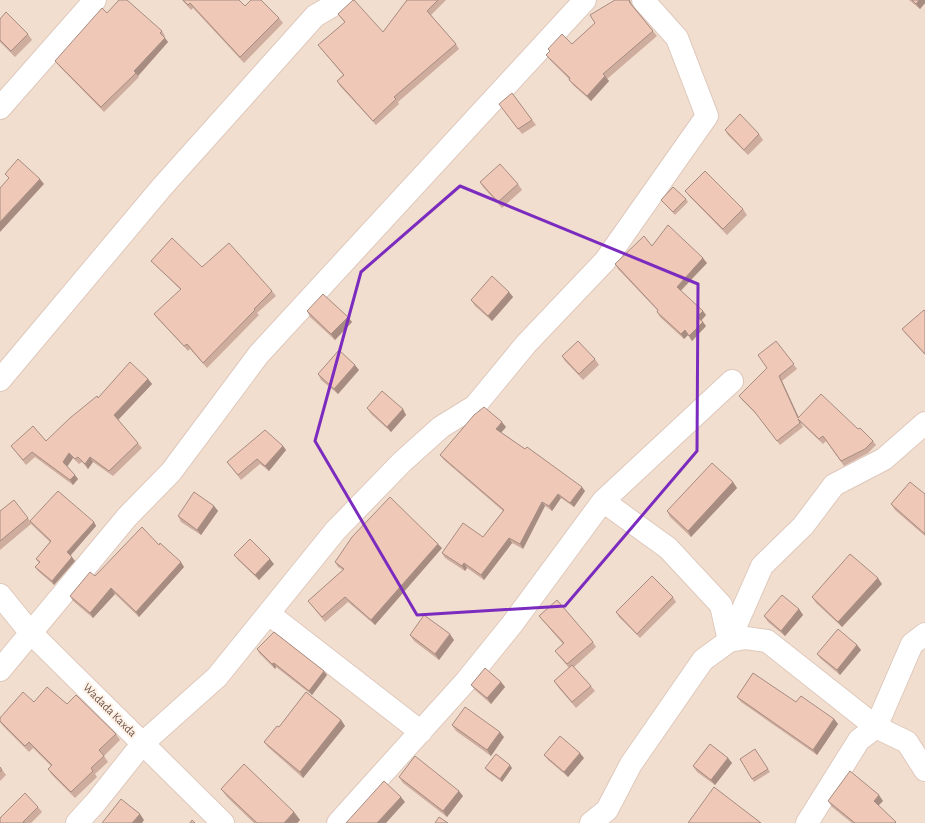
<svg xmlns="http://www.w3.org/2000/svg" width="925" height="823" font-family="'Alegreya Sans',sans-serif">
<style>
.residential{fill:#f2dece}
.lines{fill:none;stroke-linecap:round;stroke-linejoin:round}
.minor-casing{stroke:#dec8bc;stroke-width:24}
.minor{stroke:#fff;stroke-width:22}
.wall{fill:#ceac9e}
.shaded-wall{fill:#a78c81}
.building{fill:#efc8b8;stroke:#a78c81}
.marked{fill:none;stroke:#7b2cbf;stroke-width:3;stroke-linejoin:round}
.labels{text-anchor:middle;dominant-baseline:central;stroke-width:4;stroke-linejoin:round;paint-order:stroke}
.street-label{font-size:12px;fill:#6f5248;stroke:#fef1e5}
</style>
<rect width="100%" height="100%" fill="#fbeddf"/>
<!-- residential -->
<path class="residential" d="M0,0H925V823H0Z"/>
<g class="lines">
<defs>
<path id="minor" d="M0,108L95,0
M0,380L162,187L315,16L342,0
M603,501L668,548L721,605L729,641L762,566L803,526L834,485L884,459L925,423
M0,595L30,632L223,823
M269,614L421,732
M0,670L127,517L171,472L259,354L585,0
M77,823L96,802L143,743L217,677L335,531L402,462L441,427L475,406L526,344L605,261L707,116L677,38L643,0
M338,823L467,680L513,623L603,501L732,381
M591,823L607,810L631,764L703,660L729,641L746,638L767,641L876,727L907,742L925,770
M807,823L859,740L876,727L912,644L925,634"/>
</defs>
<!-- minor casing -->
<use href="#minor" class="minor-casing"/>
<!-- minor -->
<use href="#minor" class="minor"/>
</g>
<!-- wall -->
<path class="wall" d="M182,0H239L245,6L279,18L283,23L244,63L193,8L191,10Z
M407,0H446L431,15L456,44L459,49L398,102L399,104L376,125L340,86L337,81L343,75L318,45L345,23L338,14L383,32Z
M615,0H630L633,6L657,36L607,79L609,81L591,101L573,85L569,80V79L550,60L546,55L550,51L548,49L572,44L595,23Z
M909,0H925V3L920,9Z
M107,13L162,31L165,36L164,37L168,42L138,76L139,77L104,112L59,66L55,61Z
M0,19L28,34L32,40L15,57L0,42Z
M512,93L536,125L522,134L503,109Z
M725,130L759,134L763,140L748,155L728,135Z
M480,182L518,184L522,190L502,208L483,187Z
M685,191L743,209L747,215L727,235L689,196Z
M686,199L688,202L675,215L663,202L661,200Z
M652,246L707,263L681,291L703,311L706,315L701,320L706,326L692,341L688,335L684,339L660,317L657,312L658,311L618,269L615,264Z
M151,261L202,267L272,291L276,296L257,313L259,315L207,368L190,349L188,351L158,319L154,314L181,290L155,265Z
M509,292L513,297L492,321L475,306L471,300Z
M307,311L348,317L352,322L335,340L310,317Z
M925,311V355L905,333L902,329Z
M776,341L797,369L782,381L798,417L858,429L873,441L876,445L868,453L844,466L826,441L823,444L801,423L803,427L780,445L758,416L742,400L739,396L767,368Z
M562,356L595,359L599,365L583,380L565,361Z
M359,370L338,394L321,380L318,374Z
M148,379L152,384L118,420L138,443L142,448L113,476L93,462L88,469L82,462L79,464L73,458L67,466L78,479L73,485L35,457L26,465L11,446L46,441L98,398Z
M367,408L403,409L406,415L391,432L371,414Z
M506,427L501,432L585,491L574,507L561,498L552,511L545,506L523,549L512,543L484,580L467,568L465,571L445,558L442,553L483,537L503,511L444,460L440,455Z
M283,446L286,450L269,471L260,464L241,480L227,462Z
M733,482L737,488L691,537L670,517L667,511Z
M925,494V536L895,510L891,504Z
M214,506L218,511L201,535L181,522L178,516Z
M0,511L28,518L30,521L94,522L96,526L70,556L75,561L54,585L38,571L35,567L39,563L36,559L50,542L31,524L0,550Z
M159,545L184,567L139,617L115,594L93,618L73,601L70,596L95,576Z
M442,548L375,625L348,602L325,622L308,601L343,570L338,567L335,562Z
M234,555L274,564L259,580L238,560Z
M882,584L842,627L816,603L812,597Z
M673,597L676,602L640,638L619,617L616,612Z
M799,609L803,615L785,636L768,622L764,616Z
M539,616L593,642L596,647L574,667L591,686L595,691L576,708L558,687L554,681L569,668L559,656L555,651L563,644L543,621Z
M410,635L454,640L439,660L414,641Z
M857,645L861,650L840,675L821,659L817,654Z
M257,649L327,675L312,695L276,667L275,669L259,653Z
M501,682L505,687L491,704L475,690L471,685Z
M737,697L796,702L834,719L838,724L817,755L741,702Z
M34,702L67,704L116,734L120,740L104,756L108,762L95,774L97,777L75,798L52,775L48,769L51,766L33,748L29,752L3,726L0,722V718Z
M341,720L345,726L303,778L268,747L264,742L279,727Z
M452,725L504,737L491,756L456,731Z
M755,749L770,772L754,782L752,779Z
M544,755L584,758L568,777L548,760Z
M728,758L732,763L715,785L697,772L693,766Z
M0,767L6,775L0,781Z
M485,768H512L502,782L487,771Z
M399,777L463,796L447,817L403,783Z
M221,789L294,812L300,820L297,823H254L227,797Z
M828,801H883L878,805L896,823H852L832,807Z
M38,807L42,812L31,823H0Z"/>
<!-- shaded-wall -->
<path class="shaded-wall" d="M919,0H925V3L920,9L916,4Z
M165,38L168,42L138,76L134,71Z
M605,76L609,81L591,101L587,96Z
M40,179L44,184L0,232V222Z
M703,258L707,263L680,291L677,287Z
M509,292L513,297L492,321L488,316Z
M703,311L706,315L701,321L697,317Z
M348,317L352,322L335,340L331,334Z
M703,322L706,326L692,341L689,336Z
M685,330L688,335L684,339L681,334Z
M355,365L359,370L338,394L334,389Z
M779,376L782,381L800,420L798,418Z
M148,379L152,384L118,420L114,415Z
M403,409L406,415L391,432L387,427Z
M502,422L506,427L500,434L496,429Z
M283,446L286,450L269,471L265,466Z
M69,453L73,458L67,467L63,462Z
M90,457L93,462L88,469L85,464Z
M75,475L78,479L73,485L70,480Z
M733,482L737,488L691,537L688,531Z
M582,487L585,491L574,507L570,503Z
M558,494L561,498L552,511L549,506Z
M542,502L545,506L523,549L520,544Z
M214,506L218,511L201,535L197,530Z
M94,522L96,526L70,556L67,552Z
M509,538L512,543L484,580L481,575Z
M438,544L442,548L375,625L371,620Z
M72,557L75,561L54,585L52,581Z
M270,559L274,564L259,580L255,575Z
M181,562L184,567L139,617L136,612Z
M464,563L467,568L465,571L462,566Z
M878,578L882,584L842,627L838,622Z
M111,588L115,594L93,618L90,613Z
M799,609L803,615L785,636L781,631Z
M450,634L454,640L439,660L435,654Z
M857,645L861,650L840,675L837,670Z
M274,663L276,667L275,669L272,664Z
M324,671L327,675L312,695L309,691Z
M501,682L505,687L491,704L487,698Z
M834,719L838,724L817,755L813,750Z
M341,720L345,726L303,778L300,772Z
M500,732L504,737L491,756L487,750Z
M580,753L584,758L568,777L564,772Z
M728,758L732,763L715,785L711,780Z
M510,765L512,768L502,782L500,779Z
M459,791L463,796L447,817L443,811Z
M879,795L883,801L878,806L874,801Z
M401,797L405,802L386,823H377Z
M294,812L300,820L297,823H284Z
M140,814L144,820L142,823H132Z"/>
<!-- building -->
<path class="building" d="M119,0H127L162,31L160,33L165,38L134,71L136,73L101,107L55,61L102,8L107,13Z
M183,0H239L245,6L251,0H261L279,18L240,57L190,3L188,5Z
M353,0H354L383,32L407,0H438L427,11L456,44L394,97L396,99L373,121L337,81L344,75L318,45L345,22L338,14Z
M615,0H629L630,3L653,31L603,74L605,76L587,96L569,80L570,78L546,55L550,51L548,49L562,34L572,44L595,23L590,15Z
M912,0H919L916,4Z
M6,12L28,34L11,51L0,40V19Z
M512,93L532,120L518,129L499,104Z
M740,114L759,134L744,150L725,130Z
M18,159L40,179L0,222V188L9,178L5,174Z
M500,164L518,184L498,202L480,182Z
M705,171L743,209L723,229L685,191Z
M673,187L686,199L673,212L661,200Z
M668,225L703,258L677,287L703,311L697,317L703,322L689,336L685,330L681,334L657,312L658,310L615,264L644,236L652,246Z
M172,238L202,267L229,243L272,291L254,309L255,310L203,363L187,344L184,346L154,314L181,289L151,261Z
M492,276L509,292L488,316L471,300Z
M323,294L348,317L331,334L307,311Z
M924,310L925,311V354L902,329Z
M578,341L595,359L579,374L562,356Z
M776,341L794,364L779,376L798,418L821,394L858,429L860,428L873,441L865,449L841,461L823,436L819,439L798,419L800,423L777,441L754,411L739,396L767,368L758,355Z
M339,350L355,365L334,389L318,374Z
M130,362L148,379L114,415L138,443L109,471L90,457L85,464L78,457L75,459L69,453L63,462L75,475L70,480L32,452L23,460L11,446L33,426L46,441L70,418L97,396L98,398Z
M382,391L403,409L387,427L367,408Z
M484,407L502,422L496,429L525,449L527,447L582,487L570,503L558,494L549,506L542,502L520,544L509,538L481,575L464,563L462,566L442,553L463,523L483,537L504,510L440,455L474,415Z
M265,430L283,446L265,466L257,459L238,475L227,462Z
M712,463L733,482L688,531L667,511Z
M910,482L925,494V534L891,504Z
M58,491L94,522L67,552L72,557L52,581L35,567L40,562L36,559L51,541L30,521Z
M194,492L214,506L197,530L178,516Z
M390,497L438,544L371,620L345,597L322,617L308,601L344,569L335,562L352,537Z
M14,500L28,518L0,541V511Z
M142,527L159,545L160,543L181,562L136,612L111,588L90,613L70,596L90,572L95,576Z
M250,539L270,559L255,575L234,555Z
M850,554L878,578L838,622L812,597Z
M652,576L673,597L637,634L616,612Z
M782,595L799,609L781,631L764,616Z
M557,600L593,642L567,664L555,651L564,643L539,616Z
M424,615L450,634L435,654L410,635Z
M838,629L857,645L837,670L817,654Z
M274,632L324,671L309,691L274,663L272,664L257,649Z
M572,665L591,686L572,702L554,681Z
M485,668L501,682L487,698L471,685Z
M753,673L796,702L801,696L834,719L813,750L737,697Z
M47,687L67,704L76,695L116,734L99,750L104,756L91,768L93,771L71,792L48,769L52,765L29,742L25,746L0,721V718L23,692L34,702Z
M306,692L341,720L300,772L264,742L277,726L279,727Z
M465,707L500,732L487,750L452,725Z
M560,736L580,753L564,772L544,755Z
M710,744L728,758L711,780L693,766Z
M755,749L768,769L752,779L740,759Z
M496,754L510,765L500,779L485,768Z
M415,756L459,791L443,811L399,777Z
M244,764L294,812L284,823H257L221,789Z
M0,767L2,770L0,772Z
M850,771L879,795L874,801L896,822L895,823H855L828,801Z
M384,781L401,797L377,823H346Z
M714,787L761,823H688Z
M25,793L38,807L23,822L25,823H0V818Z
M121,799L140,814L132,823H102Z
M439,817L448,823H435Z
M192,820L195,823H190Z"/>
<!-- marked area -->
<path class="marked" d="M460,186L698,284L697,451L565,606L417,615L315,441L361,272Z"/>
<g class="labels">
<!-- street labels -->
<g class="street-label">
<text transform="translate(110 710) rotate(45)">Wadada Kaxda</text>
</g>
</g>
</svg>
